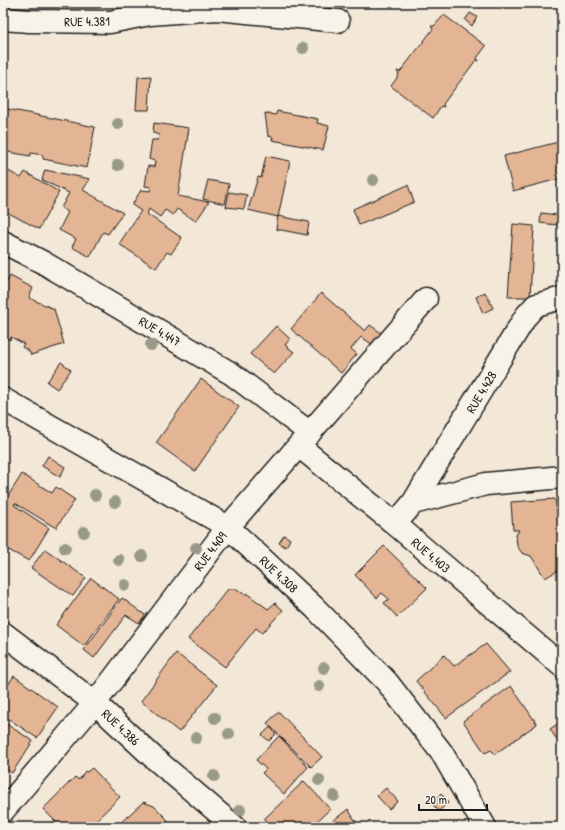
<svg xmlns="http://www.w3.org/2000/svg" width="565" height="830" font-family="'Patrick Hand',sans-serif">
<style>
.building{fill:#e4b594;stroke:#1c1c1c}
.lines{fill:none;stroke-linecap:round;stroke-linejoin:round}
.minor-casing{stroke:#1c1c1c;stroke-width:25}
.minor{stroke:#f7f3e8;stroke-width:22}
.tree{fill:#989987}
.labels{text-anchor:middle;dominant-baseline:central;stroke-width:3.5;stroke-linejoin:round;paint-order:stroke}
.street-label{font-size:13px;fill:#1c1c1c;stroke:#f7f3e8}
</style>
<rect width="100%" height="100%" fill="#f3e7d7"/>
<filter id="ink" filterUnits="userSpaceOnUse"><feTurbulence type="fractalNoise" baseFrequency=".025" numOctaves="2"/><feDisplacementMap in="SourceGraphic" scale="8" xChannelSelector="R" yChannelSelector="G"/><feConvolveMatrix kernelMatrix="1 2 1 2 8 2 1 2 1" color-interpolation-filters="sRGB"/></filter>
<g filter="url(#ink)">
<!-- building -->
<path class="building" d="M470,13L477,17L472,26L465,20Z
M444,15L486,46L477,58L479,61L476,60L443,104L444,107L441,106L433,118L391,86L399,75L397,71L400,72L433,29L431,26H434Z
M151,76L149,110H136L138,77Z
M3,108L95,127L87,168L43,159V155L31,153L30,156L3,151Z
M277,111L318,119L317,123L329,126L323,150L272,140L273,137L268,136L265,113L276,115Z
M154,123L189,128L178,196L209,202L196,221L177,209L173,215L165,210L160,217L149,209L147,214L182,238L171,254L167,252L156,268L119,244L141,211L132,205L141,190L150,191L151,187L145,186L148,166L154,167L155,161L149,159L152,140H158L159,135L153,133Z
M562,141V178L513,191L504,156Z
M266,156L290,161L278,217L248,210L258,177L261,178Z
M3,168L21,178L25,172L59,192L39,229L3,210Z
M45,170L90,179L83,190L123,213L108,234L103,232L90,257L72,247L76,239L59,230L68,212L61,208L69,193L42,180Z
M208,180L229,184L225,204L203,199Z
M408,185L414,202L359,225L353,209Z
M229,192L247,195L244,209L226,207Z
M541,213L558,215L557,225L540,223Z
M278,216L309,222L307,235L276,229Z
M513,224L534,226L530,297H508Z
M10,276L33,288L29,298L54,309L64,344L31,355L29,351L22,347L24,344L11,337L10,340L3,336V289Z
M485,292L493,308L483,313L476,297Z
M321,293L365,331L370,325L384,335L375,346L361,337L351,349L357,354L341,373L291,329Z
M276,326L290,339L285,345L294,352L274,374L250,354Z
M61,362L71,370L57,389L47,382Z
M201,379L239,407L195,471L156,443Z
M48,456L65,467L60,477L42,466Z
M22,474L52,493L56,487L75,500L56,528L15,503L14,505L49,528L29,561L3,547V504Z
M555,499L559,522H562V568L545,578L531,556L522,553L517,546L516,535L519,530H513L511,502Z
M284,535L290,539L286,547L279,543Z
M384,546L427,588L397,617L384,603L389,599L382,593L377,598L355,575Z
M45,549L86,578L73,596L31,568Z
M91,578L119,599L84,646L56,625Z
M228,589H237L245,595L246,593L268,609L275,603L283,610L262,633L256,628L225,667L188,639Z
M122,598L145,615L139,623L126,615L94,658L84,650Z
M486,644L510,672L446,718L416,681L444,655L454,666Z
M176,653L217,685L179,732L141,701Z
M14,676L58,707L37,738L3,715V692Z
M511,686L537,724L495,754L491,750L485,753L463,721Z
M279,712L322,757L311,767L267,723Z
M562,721V748L550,729Z
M3,722L33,741L12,773L3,767Z
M270,727L276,734L269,741L262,735Z
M279,736L308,767L284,794L262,773L266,769L256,760Z
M92,768L120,797L89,827H61L43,809L75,777L79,780L85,771L87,772Z
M304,781L330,809L311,827H272L264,819Z
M386,788L398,801L389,809L377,796Z
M441,793L448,803L439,811L431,803Z
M143,802L154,806L166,818L171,827H116Z
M348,809L356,822L352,825L354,827H325Z"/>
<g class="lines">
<defs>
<path id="minor" d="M3,19L29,21L110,22L150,14L217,9L338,21
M3,242L44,263L232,374L310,433
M3,399L228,527L315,608L387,682L442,753L485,827
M299,446L395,524L562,666
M413,503L486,484L562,477
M395,524L413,503L526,316L536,305L562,298
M3,633L95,703L154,758L235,827
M3,811L95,703L228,527L426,299"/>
</defs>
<!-- minor casing -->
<use href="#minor" class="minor-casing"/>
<!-- minor -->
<use href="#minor" class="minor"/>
</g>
<!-- trees -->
<g class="tree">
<circle cx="303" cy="48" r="6"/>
<circle cx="118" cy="124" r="6"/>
<circle cx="118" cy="165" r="6"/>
<circle cx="373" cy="180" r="6"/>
<circle cx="151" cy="345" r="6"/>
<circle cx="95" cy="495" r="6"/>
<circle cx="115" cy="502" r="6"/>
<circle cx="84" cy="532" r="6"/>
<circle cx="65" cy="548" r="6"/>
<circle cx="196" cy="548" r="6"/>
<circle cx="142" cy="556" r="6"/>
<circle cx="119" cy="560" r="6"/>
<circle cx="125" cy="585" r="6"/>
<circle cx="324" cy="668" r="6"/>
<circle cx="319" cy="686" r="6"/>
<circle cx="215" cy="718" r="6"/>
<circle cx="229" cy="734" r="6"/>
<circle cx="196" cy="738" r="6"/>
<circle cx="214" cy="776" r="6"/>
<circle cx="319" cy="780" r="6"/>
<circle cx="334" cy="796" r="6"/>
<circle cx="240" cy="810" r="6"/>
</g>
</g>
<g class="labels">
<!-- street labels -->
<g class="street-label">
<text transform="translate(87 21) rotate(-1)">RUE 4.381</text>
<text transform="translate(160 331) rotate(30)">RUE 4.447</text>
<text transform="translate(481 392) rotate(-59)">RUE 4.428</text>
<text transform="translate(210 551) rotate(-53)">RUE 4.409</text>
<text transform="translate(431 555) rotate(40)">RUE 4.403</text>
<text transform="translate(279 574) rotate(43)">RUE 4.308</text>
<text transform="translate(121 727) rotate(43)">RUE 4.386</text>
</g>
</g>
<!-- margin -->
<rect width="565" height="830" fill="none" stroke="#f7f3e8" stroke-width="16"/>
<rect x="8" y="8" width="549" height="814" fill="none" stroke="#1c1c1c" stroke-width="1.5" filter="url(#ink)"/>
<!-- scale -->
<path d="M419 804v6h68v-6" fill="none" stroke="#1c1c1c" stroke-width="2"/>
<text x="425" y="804" font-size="12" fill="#1c1c1c" stroke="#f7f3e8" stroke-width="3" paint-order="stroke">20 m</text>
</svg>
